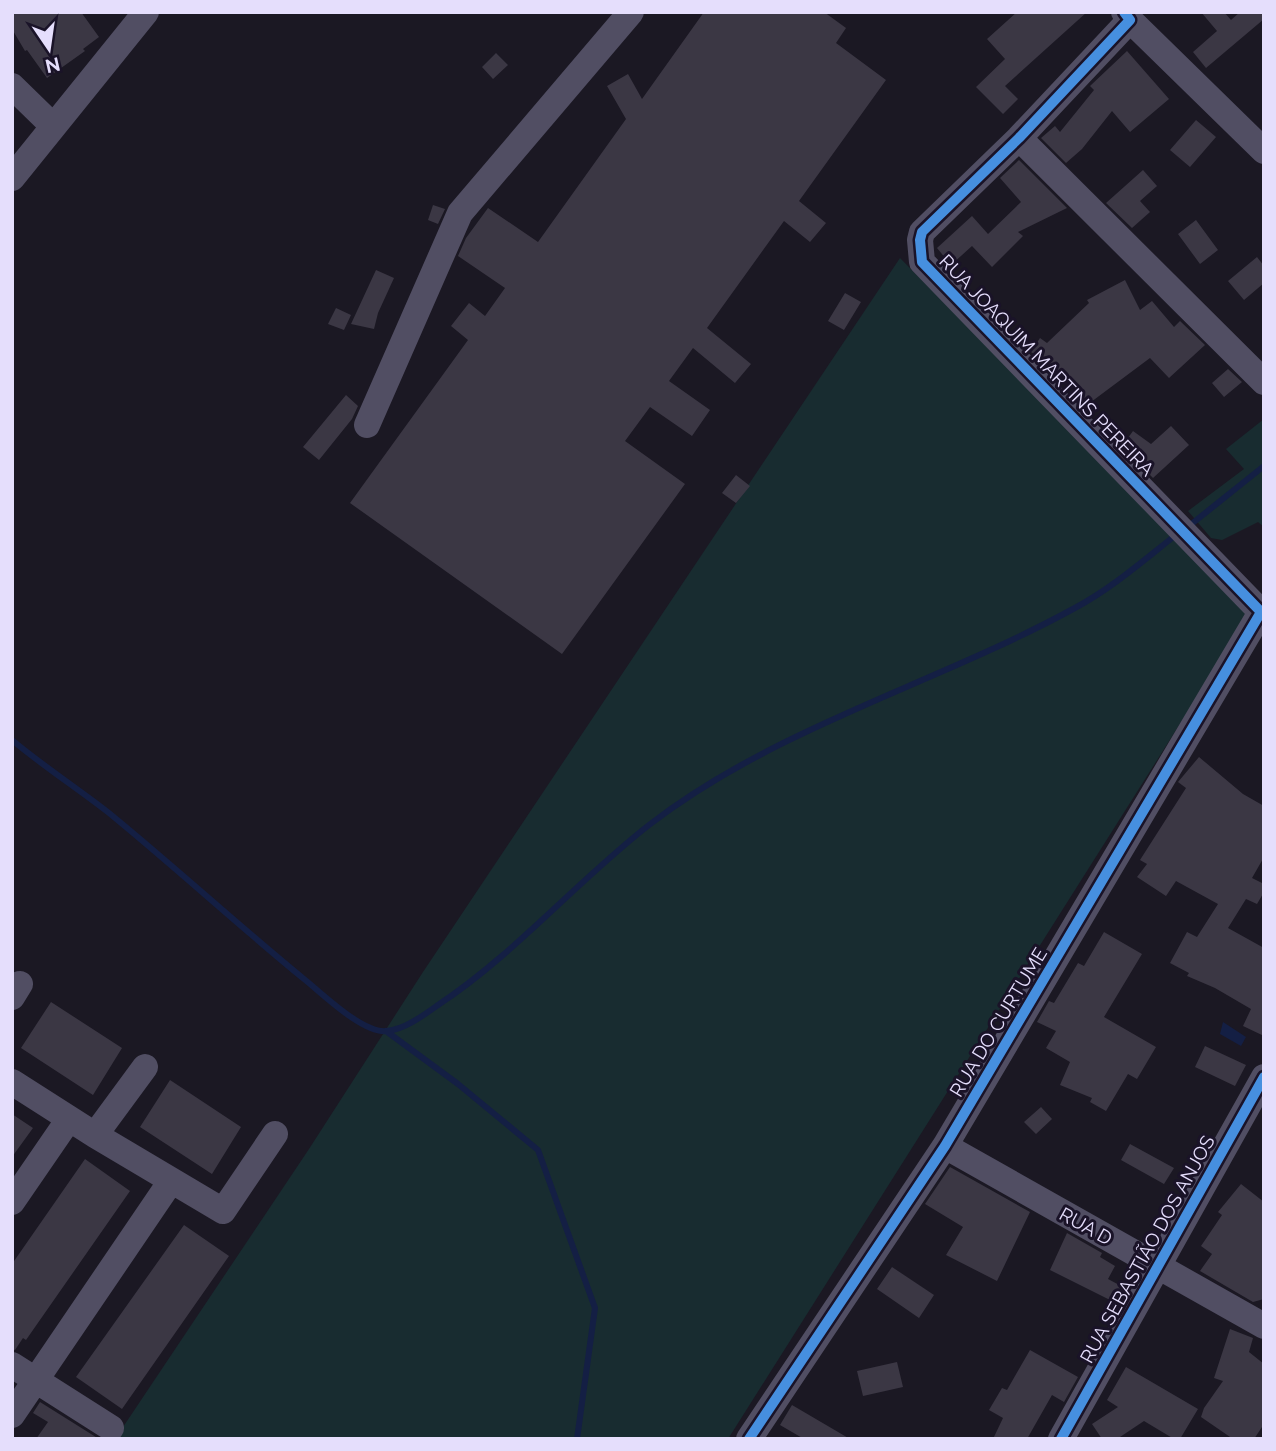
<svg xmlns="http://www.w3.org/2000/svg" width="1276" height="1451" font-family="Raleway,sans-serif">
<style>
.green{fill:#182c30}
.water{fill:#141f44}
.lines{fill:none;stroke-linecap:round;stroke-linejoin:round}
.stream{stroke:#141f44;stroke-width:6}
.building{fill:#3b3744}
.minor{stroke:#514e63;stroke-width:26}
.cycleway-casing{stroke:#1a1328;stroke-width:15}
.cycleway{stroke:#468fdf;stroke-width:10}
.labels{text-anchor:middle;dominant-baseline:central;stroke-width:6;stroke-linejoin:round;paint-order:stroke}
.street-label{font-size:19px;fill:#e5defc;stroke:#1a1328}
</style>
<rect width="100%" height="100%" fill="#1b1823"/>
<!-- green -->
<path class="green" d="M900,258L1250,613L728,1439H115L309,1149L423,972Z
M1264,419V527L1258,522L1222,540L1211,538L1188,511L1244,469L1226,449Z"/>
<!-- water -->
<path class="water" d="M1223,1022L1246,1037L1241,1046L1220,1034Z"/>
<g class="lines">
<!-- stream -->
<path class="stream" d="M1189,526L1264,466
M12,740C43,766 77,788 109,813C175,867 238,925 304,979C323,994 363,1034 387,1031C405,1029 424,1015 438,1005C515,954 576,882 649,825C776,727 934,685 1073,609C1111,589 1144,560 1177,534
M386,1031L458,1084L538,1150L595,1308L577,1439"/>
</g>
<!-- building -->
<path class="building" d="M12,12H81L99,37L83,49L85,51L47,78L27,50L25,51L12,29Z
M704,12H824L846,28L836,43L886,80L799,201L826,223L810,242L784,221L707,328L751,364L735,383L693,348L669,381L710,410L692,436L650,407L625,441L685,484L562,654L350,503L468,340L451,326L469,303L485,316L505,288L458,256L466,238L488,208L538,242L626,119L607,86L628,74L642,99Z
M1017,12H1087L1005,86L1018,99L1003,114L976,87L1005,59L987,39Z
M1201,12H1224L1231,20L1240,12H1264V19L1206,68L1193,52L1217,31Z
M1127,51L1169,99L1130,132L1112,111L1082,149L1066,163L1041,138L1055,126L1060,132L1094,90L1090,86Z
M496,53L508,65L493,79L482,67Z
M1196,120L1216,137L1190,167L1170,150Z
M1019,160L1067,208L1018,232L1023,236L992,267L972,246L951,265L937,248L972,216L988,234L1021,202L1000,178Z
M1143,170L1157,186L1140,201L1150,212L1132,228L1106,203Z
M433,205L445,209L438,224L428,220Z
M1196,220L1218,250L1200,264L1178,234Z
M1257,257L1264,266V283L1244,300L1228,281Z
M376,270L394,278L378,313L374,329L351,324Z
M1125,280L1140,310L1152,301L1174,327L1180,321L1205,345L1169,378L1150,358L1087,405L1067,378L1031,352L1040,338L1047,343L1089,303L1087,300Z
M845,293L861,302L844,330L828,321Z
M336,308L351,315L344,330L328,324Z
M1228,369L1242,382L1224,397L1212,383Z
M346,395L358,406L352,419L319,460L303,447Z
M1171,426L1189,445L1153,478L1122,446L1133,431L1151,444Z
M736,475L750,486L736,503L722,493Z
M1199,757L1243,794L1264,806V857L1252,878L1264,884V892L1257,904L1246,899L1228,928L1264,948V1036L1243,1026L1251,1009L1215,988L1187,976L1189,973L1170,963L1187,932L1197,937L1218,904L1176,881L1166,896L1137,877L1147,864L1140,860L1186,788L1178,782Z
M1104,932L1142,954L1104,1017L1156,1047L1137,1079L1128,1074L1106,1111L1090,1102L1092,1098L1060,1085L1070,1062L1046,1048L1056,1031L1037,1022L1049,1001L1054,1003L1078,963L1084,966Z
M51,1002L122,1048L93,1095L21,1048Z
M1205,1046L1246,1065L1235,1086L1195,1067Z
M170,1080L241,1127L212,1174L140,1127Z
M1041,1107L1052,1119L1036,1134L1024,1122Z
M12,1114L33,1128L12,1157Z
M1130,1144L1174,1168L1164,1184L1121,1160Z
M85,1159L130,1191L26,1340L23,1338L15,1350L12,1349V1264Z
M950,1167L1030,1212L997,1281L946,1255L963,1227L925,1204Z
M1241,1184L1264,1202V1299L1253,1302L1200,1271L1212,1254L1201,1246L1222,1215L1218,1212Z
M184,1225L229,1256L122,1409L76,1377Z
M1067,1233L1102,1253L1100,1257L1115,1266L1108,1279L1123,1287L1114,1302L1050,1270Z
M892,1267L934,1295L919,1318L877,1289Z
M1230,1329L1253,1338L1249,1352L1264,1364V1424L1254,1439H1233L1201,1417L1204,1408L1223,1381L1214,1378Z
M1030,1350L1078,1377L1064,1402L1052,1395L1027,1439H993L1003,1418L989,1410L1002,1388L1007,1390Z
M897,1362L903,1387L863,1396L857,1371Z
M1126,1367L1198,1409L1180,1439H1174L1144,1421L1117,1439H1102L1092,1424L1118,1407L1107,1400Z
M40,1402L99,1439H36L48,1422L33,1413Z
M792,1405L850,1439H804L780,1425Z"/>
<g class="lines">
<!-- minor -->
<path class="minor" d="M1124,12L1130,20L1019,138L922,232L920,240L922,262L1264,615
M1130,20L1264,151
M12,86L53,126
M1019,138L1264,382
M12,178L146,12
M367,425L460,213L631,12
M12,997L20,984
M12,1082L95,1135L223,1211L275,1134
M95,1135L145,1067
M945,1146L1264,1326
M12,1202L69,1119
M12,1365L111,1428
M12,1415L171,1181
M749,1439L945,1146L1261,612
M1061,1439L1264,1077"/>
<defs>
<path id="cycleway" d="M1124,12L1130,20L1019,138L922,232L920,240L922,262L1264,615
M749,1439L945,1146L1261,612
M1061,1439L1264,1077"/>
</defs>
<!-- cycleway casing -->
<use href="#cycleway" class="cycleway-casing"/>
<!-- cycleway -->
<use href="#cycleway" class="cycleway"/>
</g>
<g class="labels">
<!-- street labels -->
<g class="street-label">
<text transform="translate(1047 365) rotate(46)">RUA JOAQUIM MARTINS PEREIRA</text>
<text transform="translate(998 1022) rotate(-59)">RUA DO CURTUME</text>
<text transform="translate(1086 1226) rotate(29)">RUA D</text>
<text transform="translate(1147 1249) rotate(-61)">RUA SEBASTIÃO DOS ANJOS</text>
</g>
</g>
<!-- border -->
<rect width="1276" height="1451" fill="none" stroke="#e5defc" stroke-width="28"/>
<!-- north arrow -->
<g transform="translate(49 49) rotate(167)" stroke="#1a1328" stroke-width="5" paint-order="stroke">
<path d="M0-5L12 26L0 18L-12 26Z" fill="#e5defc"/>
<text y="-10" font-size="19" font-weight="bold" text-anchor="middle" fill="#e5defc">N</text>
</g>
</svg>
